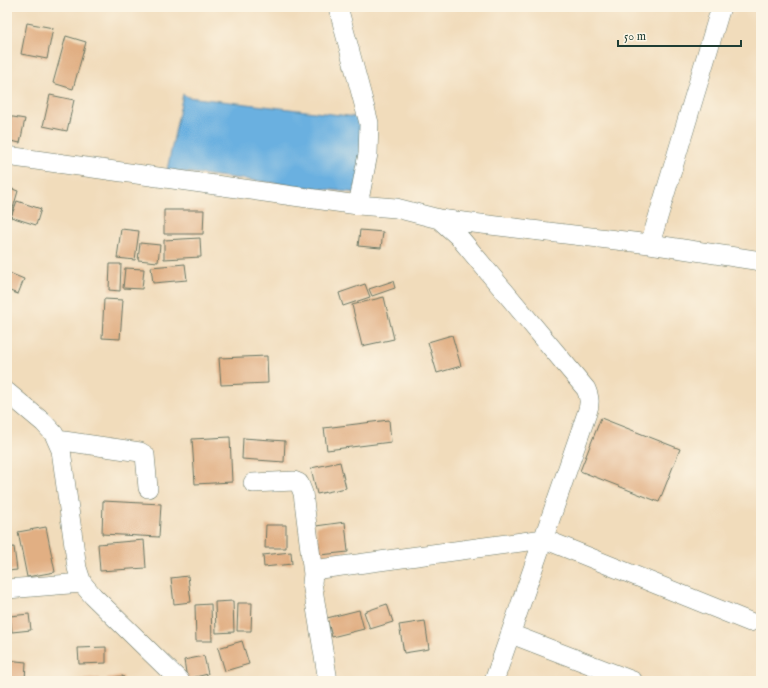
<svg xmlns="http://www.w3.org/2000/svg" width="768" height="688" font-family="'IM FELL English',serif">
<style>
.water{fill:#6ab0e0;stroke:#44768a}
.building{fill:#e1af83}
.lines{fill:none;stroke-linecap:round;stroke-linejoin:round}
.minor-casing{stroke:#687563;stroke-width:20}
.minor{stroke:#fff;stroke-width:19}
</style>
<rect width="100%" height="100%" fill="#fcf5e5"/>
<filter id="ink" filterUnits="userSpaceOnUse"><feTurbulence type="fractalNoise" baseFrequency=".025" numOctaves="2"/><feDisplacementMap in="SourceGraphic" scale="8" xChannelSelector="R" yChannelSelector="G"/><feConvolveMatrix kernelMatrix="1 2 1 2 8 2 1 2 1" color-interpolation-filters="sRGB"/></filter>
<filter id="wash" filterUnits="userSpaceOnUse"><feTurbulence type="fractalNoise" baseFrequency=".012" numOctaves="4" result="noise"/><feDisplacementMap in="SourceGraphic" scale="16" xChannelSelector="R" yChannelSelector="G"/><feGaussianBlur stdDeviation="0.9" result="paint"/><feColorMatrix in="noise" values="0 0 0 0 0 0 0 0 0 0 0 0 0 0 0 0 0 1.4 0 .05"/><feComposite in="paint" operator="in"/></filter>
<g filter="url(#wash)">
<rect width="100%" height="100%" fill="#f1dcbb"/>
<!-- water -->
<path class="water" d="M183,94L188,97L374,119L357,193L167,170Z"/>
<g id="blocks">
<!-- building -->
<path class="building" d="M27,23L53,28L47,59L21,54Z
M66,36L86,42L73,89L53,83Z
M50,95L74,100L67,131L43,126Z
M7,116L25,119L20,143L7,140Z
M7,187L18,191L9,222H7Z
M17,201L41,209L36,225L11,217Z
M164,210H204L203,234H164Z
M121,229L139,231L135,260L117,258Z
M360,230L383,232L381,248L358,246Z
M200,238L201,257L164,259V240Z
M140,243L160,245L158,262L138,260Z
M110,264H121L120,291L109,290Z
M185,264L187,280L153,283L151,267Z
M125,268L144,269L142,289L123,288Z
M7,272L24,279L18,294L7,290Z
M393,281L395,288L372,296L369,289Z
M365,284L370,297L343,306L339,293Z
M384,297L394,339L362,346L352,305Z
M104,299L123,300L120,339L102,338Z
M452,335L461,366L437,373L428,342Z
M267,356L268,383L221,385L219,358Z
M601,418L680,449L659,502L580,471Z
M389,420L391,442L327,450L324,428Z
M230,437L232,482L195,484L192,439Z
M243,438L285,441L284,462L242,459Z
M340,462L346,488L317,494L311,468Z
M103,501L161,504L159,537L102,534Z
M345,522L348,552L320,555L316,526Z
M266,525H286V548H265Z
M46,527L55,572L27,577L18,532Z
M144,540L146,568L100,571L98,544Z
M14,547L17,570L7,571V548Z
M291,552L292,564L264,567L263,555Z
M188,576L191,602L174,604L171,578Z
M233,601L234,632L216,633L215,602Z
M238,603H252L251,631H237Z
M211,604L212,641H196L195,605Z
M387,604L393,622L370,629L364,612Z
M359,610L364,629L332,637L327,618Z
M29,614L31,630L12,632L10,616Z
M425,621L429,649L404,653L399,625Z
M242,641L249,664L225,671L218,648Z
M106,647V663L79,664L78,648Z
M204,656L208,674L187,679L184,660Z
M7,660L26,662L25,681H7Z
M123,676L124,681H107L106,679Z
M99,678V681H76V680Z"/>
</g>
</g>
<g filter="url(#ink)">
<use href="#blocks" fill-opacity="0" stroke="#687563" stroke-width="1"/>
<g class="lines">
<defs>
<path id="minor" d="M338,7L369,123L368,154L358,205
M7,156L358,205L396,208L439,219L650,244L761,261
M439,219L459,237L586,389C590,398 590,404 587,413L494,681
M650,244L721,7
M7,392L44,423L54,434L61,450L77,568L82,583L93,596L180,681
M57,440L140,452L145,455L148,488
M253,483L294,481L299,483L303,493L313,574
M7,589L82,583
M511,634L633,681
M328,681L312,583L313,574L320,569L544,539L750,622"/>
</defs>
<!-- minor casing -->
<use href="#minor" class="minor-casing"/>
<!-- minor -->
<use href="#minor" class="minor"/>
</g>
</g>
<!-- margin -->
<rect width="768" height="688" fill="none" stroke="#fcf5e5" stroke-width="24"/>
<!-- scale -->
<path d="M618 40v6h123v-6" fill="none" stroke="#1f3d34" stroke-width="2"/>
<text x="624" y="40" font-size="12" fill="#1f3d34" stroke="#fcf5e5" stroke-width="3" paint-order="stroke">50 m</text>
</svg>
